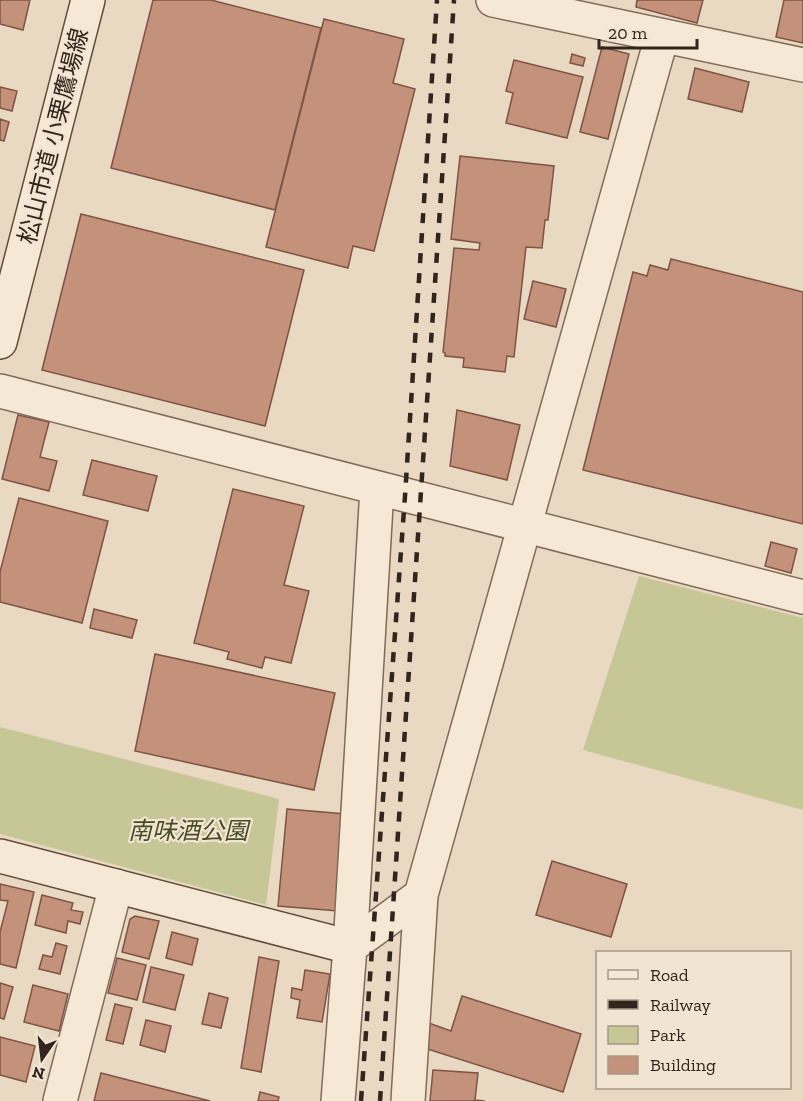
<svg xmlns="http://www.w3.org/2000/svg" width="803" height="1101" font-family="'Zilla Slab','Noto Sans JP',serif">
<style>
.green{fill:#c6c697}
.building{fill:#c4917b;stroke:#7e5443;stroke-width:1.5}
.lines{fill:none;stroke-linecap:round;stroke-linejoin:round}
.street-casing{stroke:#816b5b;stroke-width:36}
.secondary-casing{stroke:#634d3e;stroke-width:36}
.street{stroke:#f5e8d4;stroke-width:33}
.secondary{stroke:#f5e8d4;stroke-width:33}
.rail{stroke:#32251e;stroke-width:4.5;stroke-dasharray:10 10;stroke-linecap:butt}
.labels{text-anchor:middle;dominant-baseline:central;stroke-width:4.5;stroke-linejoin:round;paint-order:stroke}
.street-label{font-size:24px;fill:#32251e;stroke:#f1e4d1}
.park-label{font-size:24px;font-style:italic;fill:#474d26;stroke:#f1e4d1}
</style>
<rect width="100%" height="100%" fill="#e9d9c2"/>
<!-- green -->
<path class="green" d="M639,576L803,618V810L583,750Z
M0,727L279,799L266,905L0,834Z"/>
<!-- building -->
<path class="building" d="M0,0H30L23,30L0,24Z
M153,0H211L321,28L275,210L111,168Z
M637,0H703L697,23L636,7Z
M784,0H803V43L776,37Z
M324,19L404,39L393,83L415,89L374,251L353,246L348,268L266,247Z
M602,47L629,54L608,139L580,132Z
M572,54L585,58L583,66L570,63Z
M514,60L583,77L567,138L506,123L513,93L506,91Z
M695,68L749,82L742,112L688,99Z
M0,87L17,91L12,111L0,108Z
M0,119L9,122L4,141L0,140Z
M460,156L554,166L548,220H545L542,248L526,247L514,357L507,356L505,372L463,367L464,358L445,356V353L443,352L454,248L479,250L480,243L451,239Z
M81,214L304,270L265,426L42,370Z
M671,259L803,292V524L583,470L633,272L647,276L650,265L668,270Z
M533,281L566,289L556,327L524,319Z
M457,410L520,425L507,480L450,466Z
M18,415L49,422L40,457L57,461L49,491L2,479Z
M92,460L157,476L148,511L83,495Z
M233,489L304,506L284,585L309,591L291,663L265,657L262,668L227,659L229,652L194,643Z
M19,498L108,521L82,623L0,602V572Z
M771,542L797,549L791,573L765,566Z
M94,609L137,620L132,638L90,628Z
M155,654L335,693L314,790L135,751Z
M287,809L346,814L338,911L278,906Z
M552,861L627,884L611,937L536,915Z
M0,884L34,892L16,968L0,964V932L8,901L0,900Z
M42,895L73,903L71,910L83,912L80,924L68,921L66,933L35,925Z
M135,916L159,921L149,959L122,952L130,919Z
M172,932L198,939L192,965L166,958Z
M56,943L67,946L60,974L39,969L43,955L52,957Z
M259,957L279,961L261,1072L241,1068Z
M117,958L146,965L137,1000L108,993Z
M151,967L184,975L175,1010L143,1002Z
M305,970L330,974L322,1022L297,1018L300,1000L291,998L292,988L302,990Z
M0,983L13,987L4,1019L0,1018Z
M33,985L68,994L59,1031L24,1022Z
M209,993L228,998L221,1028L202,1024Z
M462,996L581,1034L563,1092L418,1046L426,1022L451,1031Z
M115,1004L132,1008L123,1044L106,1040Z
M146,1020L171,1026L165,1052L140,1045Z
M0,1037L35,1046L26,1082L0,1075Z
M433,1070L478,1073L475,1100L485,1101H430Z
M101,1073L210,1101H94Z
M260,1092L279,1097L278,1101H258Z"/>
<g class="lines">
<defs>
<path id="street" d="M493,0L803,65
M0,391L803,597
M350,947L421,895L662,36
M60,1101L116,886
M338,1101L350,947L377,488
M408,1101L421,895"/>
<path id="secondary" d="M0,342L88,0
M0,856L350,947"/>
</defs>
<!-- street casing -->
<use href="#street" class="street-casing"/>
<!-- secondary casing -->
<use href="#secondary" class="secondary-casing"/>
<!-- street -->
<use href="#street" class="street"/>
<!-- secondary -->
<use href="#secondary" class="secondary"/>
<!-- rail -->
<path class="rail" d="M361,1101L405,496L437,0
M380,1101L454,0"/>
</g>
<g class="labels">
<!-- street labels -->
<g class="street-label">
<text transform="translate(53 136) rotate(-76)">松山市道 小栗鷹場線</text>
</g>
<!-- park labels -->
<g class="park-label">
<text x="188" y="830">南味酒公園</text>
</g>
</g>
<!-- legend -->
<rect x="596" y="951" width="195" height="138" fill="#f1e4d1" stroke="#a59889" stroke-width="1.5"/>
<rect x="608" y="970" width="30" height="9" fill="#f5e8d4" stroke="#a59889" stroke-width="1.5"/>
<text x="650" y="981" font-size="18" fill="#32251e">Road</text>
<rect x="608" y="1000" width="30" height="9" fill="#32251e" stroke="#a59889" stroke-width="1.5"/>
<text x="650" y="1011" font-size="18" fill="#32251e">Railway</text>
<rect x="608" y="1026" width="30" height="18" fill="#c6c697" stroke="#a59889" stroke-width="1.5"/>
<text x="650" y="1041" font-size="18" fill="#32251e">Park</text>
<rect x="608" y="1056" width="30" height="18" fill="#c4917b" stroke="#a59889" stroke-width="1.5"/>
<text x="650" y="1071" font-size="18" fill="#32251e">Building</text>
<!-- north arrow -->
<g transform="translate(42 1059) rotate(194)" stroke="#f1e4d1" stroke-width="4.5" paint-order="stroke">
<path d="M0-4.5L10 22L0 15L-10 22Z" fill="#32251e"/>
<text y="-9" font-size="16" font-weight="bold" text-anchor="middle" fill="#32251e">N</text>
</g>
<!-- scale -->
<path d="M599 39v9h98v-9" fill="none" stroke="#32251e" stroke-width="3"/>
<text x="608" y="39" font-size="18" fill="#32251e" stroke="#f1e4d1" stroke-width="4.5" paint-order="stroke">20 m</text>
</svg>
